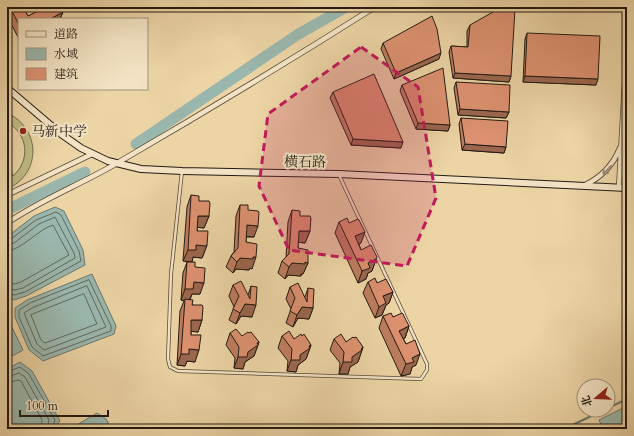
<svg xmlns="http://www.w3.org/2000/svg" width="634" height="436" font-family="Cardo,'Noto Serif SC',serif">
<style>
.green{fill:#bebb82;stroke:#706a4a}
.water{fill:#9ab7ad;stroke:#6a786f}
.lines{fill:none;stroke-linecap:round;stroke-linejoin:round}
.shore{stroke:#5e6860;stroke-width:1}
.stream{stroke:#6a786f;stroke-width:2}
.river{stroke:#9ab7ad;stroke-width:11}
.service-casing{stroke:#554838;stroke-width:4}
.minor-casing{stroke:#554838;stroke-width:6}
.secondary-casing{stroke:#231a13;stroke-width:8}
.service{stroke:#f3e3c4;stroke-width:2.5}
.minor{stroke:#f3e3c4;stroke-width:4.5}
.secondary{stroke:#f3e3c4;stroke-width:6}
.wall{fill:#be7d60;stroke:#231a13}
.shaded-wall{fill:#9b664e;stroke:#231a13}
.building{fill:#dd9170;stroke:#231a13}
.oneway{stroke:#958974}
.marked{fill:#c2185b;fill-opacity:0.2;stroke:#c2185b;stroke-width:3;stroke-dasharray:8 5;stroke-linejoin:round}
.poi-dot{fill:#8f2418;stroke:#f3e3c4;stroke-width:1.5}
.labels{text-anchor:middle;dominant-baseline:central;stroke-width:4;stroke-linejoin:round;paint-order:stroke}
.poi-label{font-size:14px;fill:#231a13;stroke:#f3e3c4;text-anchor:start}
.street-label{font-size:14px;fill:#231a13;stroke:#f3e3c4}
</style>
<rect width="100%" height="100%" fill="#ecd4a5"/>
<filter id="stains"><feTurbulence type="fractalNoise" baseFrequency=".005" numOctaves="4"/><feColorMatrix values="0 0 0 0 .2 0 0 0 0 .09 0 0 0 0 .02 0 0 0 .5 -.17"/></filter>
<radialGradient id="worn" r=".72"><stop offset=".6" stop-color="#630" stop-opacity="0"/><stop offset="1" stop-color="#630" stop-opacity=".3"/></radialGradient>
<!-- green -->
<path class="green" d="M7,113C41,128 42,174 7,189V180L11,177L7,178V160L13,176C31,160 28,134 7,122Z"/>
<!-- water -->
<path class="water" d="M55,207L64,211L83,250L85,265L26,296L14,300L7,297V237L34,216Z
M92,274L116,326L114,334L43,361L29,350L15,317V308L27,300Z
M7,317L23,350L7,359Z
M20,362L32,371L60,421L54,429H7V369Z
M627,406V429H603L599,420Z
M97,413L106,419L112,429H70Z"/>
<g class="lines">
<!-- shore -->
<path class="shore" d="M7,240L11,239L36,220L56,212L61,215L79,251L81,261L25,292L14,295L7,293
M7,245L14,243L39,224L55,217L74,253L75,258L23,288L15,290L7,288
M7,251C22,250 37,230 53,225L69,255L21,282L15,284L7,282
M89,280L111,326V331L43,356L32,347L19,317V310L30,303Z
M87,286L106,327L44,350L37,344L24,313L32,308Z
M84,294L97,324L45,343L41,340L31,315Z
M7,372L20,367L29,374L55,420L52,429
M7,377L19,373L25,377L49,420L47,429
M7,383L18,380L21,381L42,420L41,429"/>
<!-- stream -->
<path class="stream" d="M608,408L627,399
M564,429L604,410"/>
<!-- river -->
<path class="river" d="M136,144L297,35L346,7
M7,210L85,172"/>
<defs>
<path id="service" d="M182,171L171,274L168,359L170,367L178,371L421,379L427,370V364L339,175"/>
<path id="minor" d="M623,150L627,162
M585,185C602,177 613,165 620,148
M619,187L627,44
M7,195L92,154
M7,223C42,199 82,184 119,162C205,112 291,60 375,7"/>
<path id="secondary" d="M7,88L61,134L81,148L108,161L141,169L182,171L339,174L627,188"/>
</defs>
<!-- service casing -->
<use href="#service" class="service-casing"/>
<!-- minor casing -->
<use href="#minor" class="minor-casing"/>
<!-- secondary casing -->
<use href="#secondary" class="secondary-casing"/>
<!-- service -->
<use href="#service" class="service"/>
<!-- minor -->
<use href="#minor" class="minor"/>
<!-- secondary -->
<use href="#secondary" class="secondary"/>
</g>
<!-- wall -->
<path class="wall" d="M7,7H23L28,16L41,10L39,7H60L63,12L60,19H19V39L7,16Z
M74,7H84L76,11Z
M470,25L511,76L509,82L453,78L449,52L451,46L467,47V31Z
M527,33L596,85L523,82L525,39Z
M383,43L439,59L394,79L381,49Z
M456,82L509,112L506,118L458,115L454,88Z
M402,85L450,125L448,131L416,129L400,91Z
M333,92L401,148L351,145L330,98Z
M461,118L506,147L504,153L462,150L459,124Z
M191,195L199,201L209,216L204,228L197,227V231L207,245L203,256L202,258L193,257L192,262L183,261L187,207Z
M240,205L248,210L254,237H246V242L252,269L250,268L249,270L236,269L233,273L226,267L231,256L234,252L236,216Z
M292,210L310,231L305,243L298,242V248L308,263L303,274H301V276L288,275L285,279L278,273L282,261L286,258L288,222Z
M339,222L349,223L361,243L359,244L361,250L376,259L372,271L368,273L366,279L358,283L335,233Z
M187,262L195,267L200,294H192L190,300L202,320L198,332L191,331V335L195,362L187,361L185,366L177,365L180,311L184,301L181,300L183,273Z
M368,282L377,283L393,292L389,303L386,305L382,315L375,318L363,293Z
M233,285L248,295L251,286L252,317L241,316L236,324L229,320L234,307L229,296Z
M290,287L305,297L308,288L313,308L309,319L298,318L293,327L286,323L291,309L286,299Z
M383,316L393,317L409,326L405,338H403L416,365L412,367L410,374L401,376L379,328Z
M230,333L242,336L259,342L254,356L245,362L243,369L234,368L235,358L226,345Z
M282,336L294,339L311,345L306,359L298,365L296,372L287,371L288,361L278,348Z
M334,339L346,342L363,347L358,362L350,367L348,374H339L340,363L330,350Z"/>
<!-- shaded-wall -->
<path class="shaded-wall" d="M78,7H84L76,11Z
M95,7H99L94,10Z
M63,12L60,19H50Z
M441,53L439,59L394,79L396,73Z
M455,73L511,76L509,82L453,78Z
M525,76L598,79L596,85L523,82Z
M460,109L509,112L506,118L458,115Z
M418,123L450,125L448,131L416,129Z
M353,139L403,142L401,148L351,145Z
M465,144L506,147L504,153L462,150Z
M198,216H209L204,228L194,227Z
M247,225L258,226L254,237L243,236Z
M299,231H310L305,243L295,242Z
M365,232L361,243L351,248L355,236Z
M196,245H207L202,258L193,257L192,262L183,261L188,250Z
M253,257H256L252,269L250,268L249,270L236,269L233,273L237,262L240,258Z
M376,259L372,271L368,273L366,279L358,283L362,271L368,263Z
M305,262L308,263L303,274H301V276L288,275L285,279L289,267L292,263Z
M194,282L204,283L200,294H192L189,301L181,300L185,289Z
M393,292L389,303L386,305L382,315L375,318L383,296Z
M245,304L256,305L252,317L241,316L236,324L240,313Z
M302,307L313,308L309,319L298,318L293,327L297,315Z
M191,320H202L198,332L187,331Z
M409,326L405,338L395,342L399,331Z
M259,342L254,356L245,362L243,369L234,368L238,357L248,352Z
M311,345L306,359L298,365L296,372L287,371L291,360L300,355Z
M363,347L358,362L350,367L348,374H339L343,362L352,357Z
M189,349L199,350L195,362L187,361L185,366L177,365L181,354Z
M420,354L416,365L412,367L410,374L401,376L406,364L412,358Z"/>
<!-- building -->
<path class="building" d="M10,7H23L28,16L46,7H60L63,12L50,19H19V25Z
M500,8L515,9L511,76L455,73L451,46L468,47L470,25Z
M432,16L437,29L441,53L396,73L383,43Z
M527,33L600,36L598,79L525,76Z
M443,68L450,125L418,123L402,85Z
M374,74L403,142L353,139L333,92Z
M456,82L510,85L509,112L460,109Z
M461,118L508,121L506,147L465,144Z
M191,195L199,196V201H209L210,203L209,216H198L197,231H208L207,245L206,246L196,245V250H188Z
M240,205H248V210L258,211L259,212L258,226L247,225L246,242L257,244L256,257H253V259L240,258L237,262L231,256L238,248Z
M292,210L300,211V216H310L311,218L310,231H299L298,248L308,250V263L305,262V264L292,263L289,267L282,261L289,254Z
M347,218L349,223L358,219L359,220L365,232L355,236L361,250L371,245L377,257L376,259L368,263L370,268L362,271L339,222Z
M187,262H195V267L205,268V269L204,283L194,282L193,289H185Z
M375,278L377,283L386,279L393,292L383,296L386,303L379,307L368,282Z
M241,281L250,299L251,286L257,287L256,305L245,304L240,313L233,309L239,296L233,285Z
M298,283L307,302L308,288L314,289L313,308L302,307L297,315L290,311L295,298L290,287Z
M185,299L193,300L192,305H202L203,307L202,320H191V335H201L199,350L189,349V354H181Z
M391,313L393,317L402,313L403,314L409,326L399,331L406,344L415,340L420,354L412,358L414,362L406,364L383,316Z
M236,329L242,336L248,332L249,333L251,332L259,342L257,343L258,345L248,352L247,357H238L239,347L230,333Z
M289,331L294,339L301,334L302,336L304,334L311,345L309,346L310,348L300,355V360H291L292,349L282,336Z
M341,334L346,342L353,337L354,338L356,337L363,347L361,349L362,350L352,357V362H343L344,352L334,339Z"/>
<!-- one-way arrows -->
<defs><path id="oneway-shaft" d="M-6 0H5M1.5-3L5.5 0L1.5 3" fill="none" stroke-width="1.6" stroke-linecap="round" stroke-linejoin="round"/></defs>
<use class="oneway" href="#oneway-shaft" transform="translate(607 170) rotate(133)"/>
<!-- marked area -->
<path class="marked" d="M361,47L418,87L436,198L407,266L289,250L259,186L268,114Z"/>
<!-- markers -->
<circle class="poi-dot" cx="23" cy="131" r="4"/>
<g class="labels">
<!-- poi labels -->
<g class="poi-label">
<text x="31" y="131">马新中学</text>
</g>
<!-- street labels -->
<g class="street-label">
<text transform="translate(305 162) rotate(1)">横石路</text>
</g>
</g>
<!-- margin -->
<rect width="634" height="436" fill="none" stroke="#ecd4a5" stroke-width="24"/>
<rect x="8" y="8" width="618" height="420" fill="none" stroke="#231a13" stroke-width="2"/>
<rect x="12" y="12" width="610" height="412" fill="none" stroke="#231a13"/>
<!-- legend -->
<rect x="18" y="18" width="130" height="72" fill="#f3e3c4" stroke="#a0937d"/>
<rect x="26" y="31" width="20" height="6" fill="#f3e3c4" stroke="#a0937d"/>
<text x="54" y="38" font-size="12" fill="#231a13">道路</text>
<rect x="26" y="48" width="20" height="12" fill="#9ab7ad" stroke="#a0937d"/>
<text x="54" y="58" font-size="12" fill="#231a13">水域</text>
<rect x="26" y="68" width="20" height="12" fill="#dd9170" stroke="#a0937d"/>
<text x="54" y="78" font-size="12" fill="#231a13">建筑</text>
<!-- north arrow -->
<g transform="translate(596 398) rotate(251)"><circle r="19" fill="#f3e3c4" stroke="#a0937d"/>
<path d="M0-3L7 15L0 10L-7 15Z" fill="#8f2418"/>
<text y="-6" font-size="11" font-weight="bold" text-anchor="middle" fill="#231a13">北</text>
</g>
<!-- scale -->
<path d="M20 410v6h88v-6" fill="none" stroke="#231a13" stroke-width="2"/>
<text x="26" y="410" font-size="12" fill="#231a13" stroke="#f3e3c4" stroke-width="3" paint-order="stroke">100 m</text>
<rect width="100%" height="100%" filter="url(#stains)"/>
<rect width="100%" height="100%" fill="url(#worn)"/>
</svg>
